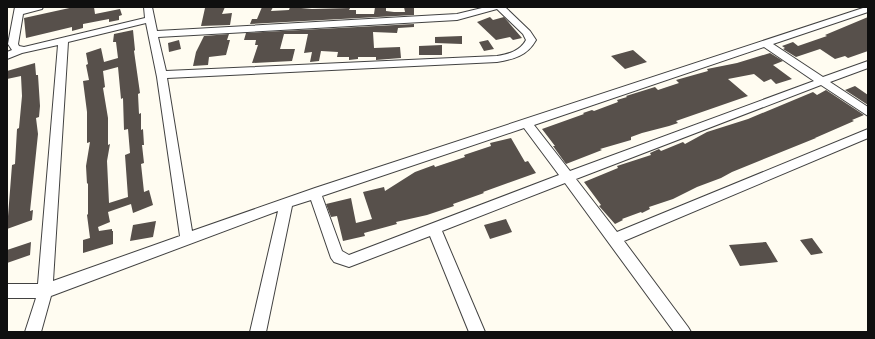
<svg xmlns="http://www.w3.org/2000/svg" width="875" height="339" font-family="'Roboto Serif',serif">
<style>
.building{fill:#57504b;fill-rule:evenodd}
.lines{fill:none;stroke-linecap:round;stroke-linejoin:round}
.minor-casing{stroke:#424242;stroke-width:2}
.minor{fill:#fff;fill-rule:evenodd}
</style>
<rect width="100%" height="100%" fill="#fffcf1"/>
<!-- building -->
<path class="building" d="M74,7H94L95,14L120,9L122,15L119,16V20L109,22V19L83,24V28L72,31V27L26,38L24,18Z
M225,7L222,14L232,13L230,25L201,26L205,8Z
M262,7H273L271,11L289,10L290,7L312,9L350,8L349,10H356V14H374L375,7H386V11L394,12H405L404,7H414V15L250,24L252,19H257Z
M490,17L493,20L504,17L522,38L513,40L510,37L496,40L477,22Z
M868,17V51L848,58L845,56L835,59L820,49L796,57L783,49L785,48L782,46L793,42L798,46L827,36L825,35Z
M414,24V27L398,28L397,33L373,32L374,48L400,47L401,58L376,60V57H358V59L349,60V57H337L338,52L321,51L319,61L310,62L312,52L304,53L308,34H284L280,49H295L292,61L252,63L258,45H255L256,40H244L246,33Z
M133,30L135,50L134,51L140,93L138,94L139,114L141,113V130L143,129L144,145H142L144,163L141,164L144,192L149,190L153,205L133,213L131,204L108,212L110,222L98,227L99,231L112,229V231H113V244L83,253V240L90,238L87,215L88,214V183L87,184L86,166L90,142L87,143V112L83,81L89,80L86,65L88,64L86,53L101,48L104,62L118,58L116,42H113L114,34ZM118,67L121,99L123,98L124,130L128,129L130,153L125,155L128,197L109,203L107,161L110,144L108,145V118L103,88L105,87L103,71Z
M229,34L227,40H230L226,55L209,57L208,65L193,66L196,52L204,36Z
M462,36V44L435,43V37Z
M179,40L181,49L169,52L168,43Z
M488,40L494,49L484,51L479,42Z
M442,45V55H419V46Z
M633,50L647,62L625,69L611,56Z
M770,53L783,61L773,65L792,79L776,84L771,79L764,82L754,74L728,79L748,96L676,121L678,123L669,126L642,133L631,137V140L600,149L602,150L566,164L553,146H555L542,129L584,114L583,113L592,110L594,111L618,102L617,100L627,97L626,96L655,87L658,90L679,83L676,80L708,71L707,69L737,63Z
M35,63L36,75H38L40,106L39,117L36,118L38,134L30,211L33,210L32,220L7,229L12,165L15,164L17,129L19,128L22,96L21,76L7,79V71Z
M855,86L868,95V105L845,90Z
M826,90L864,115L852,120L854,121L815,138H816L732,172L721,178L697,187L673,199L649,207L650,209L642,213L641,212L622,219L623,220L615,224L599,206L601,205L584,182L618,168L617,166L651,155L650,153L659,149L661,151L683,142L685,144L707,132L748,119L813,92L817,95Z
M511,138L525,162L528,161L536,173L483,192L484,193L453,204L454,206L427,215L396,222L397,224L364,233L365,236L343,241L337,216L331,217L326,204L351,198L356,223L372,219L363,192L384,187L385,191L415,172L434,165L435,167L465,157L464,155L491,146L490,143Z
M506,219L512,232L490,239L484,225Z
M156,221L153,237L130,241L133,225Z
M812,238L823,253L811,255L800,240Z
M31,242L30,255L7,263V250Z
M766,242L778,262L740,266L729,245Z"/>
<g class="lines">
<defs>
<path id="minor" d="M15,7H23V8L43,7L42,9L23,14L18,44L19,46L24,47L145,18L144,7H152L157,31L457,14L486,7H505L530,31L536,40C527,56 514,59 497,62L167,78L192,231L315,188L866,7H868V12L773,44L823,77L868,61V68L830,82L868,107V116L821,85L576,179L617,232L868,129V138L624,241L688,327L691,332H674L565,183L442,231L485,332H469L430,236L349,267L334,262L331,258L311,200L292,206L266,332H250L278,211L51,296L41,332H25L36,298H7V284H38L58,45L22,53L7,59V52L12,50L8,44ZM497,9L523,34L526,40C520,51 509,54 497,56L166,71L158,37L457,20ZM146,23L157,77L180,236L53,281L68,42ZM764,47L814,81L570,171L534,125ZM524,128L559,175L349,255L342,251L322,196Z"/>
</defs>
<!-- minor casing -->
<use href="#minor" class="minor-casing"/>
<!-- minor -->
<use href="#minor" class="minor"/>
</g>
<!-- border -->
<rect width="875" height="339" fill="none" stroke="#0f0f0f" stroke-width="16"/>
</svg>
